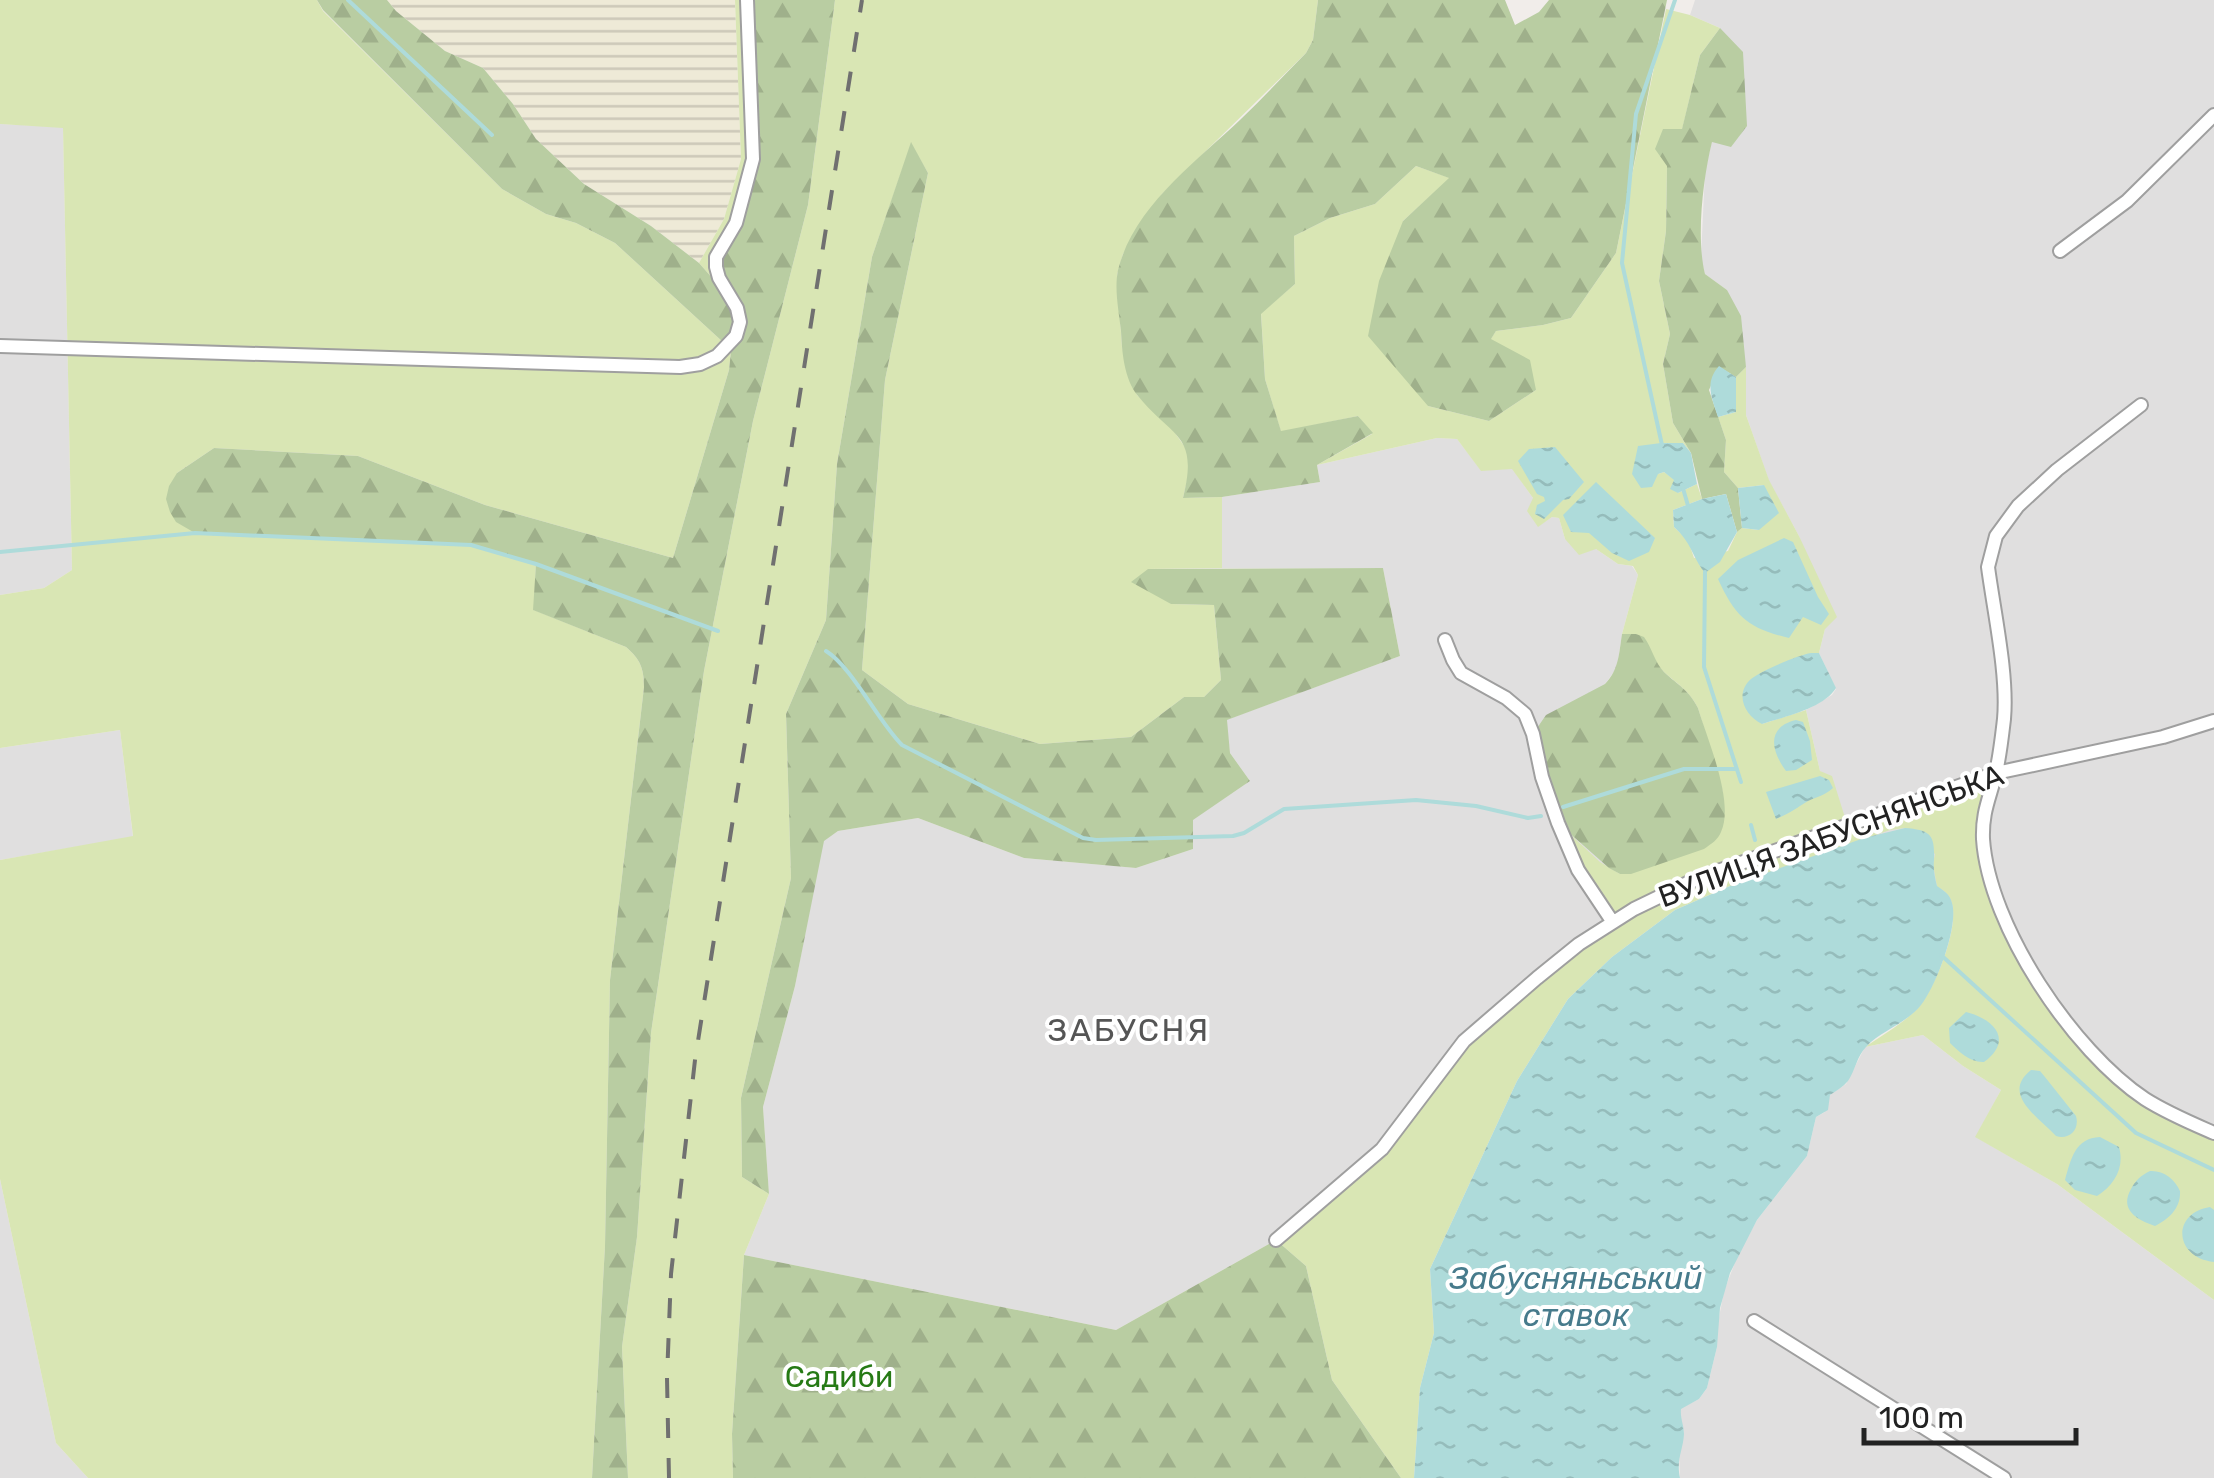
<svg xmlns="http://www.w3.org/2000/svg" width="2214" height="1478" font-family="Rubik,sans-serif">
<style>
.residential{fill:#e0dfdf}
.farmland{fill:url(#farmland-rules)}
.grass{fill:#d9e6b4}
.forest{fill:url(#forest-firs)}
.water{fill:url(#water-ripples)}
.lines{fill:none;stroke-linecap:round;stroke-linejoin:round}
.stream{stroke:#aedbda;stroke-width:4}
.street-casing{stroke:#9f9f9f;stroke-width:16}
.street{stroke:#fff;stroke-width:12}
.rail{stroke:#707070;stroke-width:4;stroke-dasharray:20 20;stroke-linecap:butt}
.labels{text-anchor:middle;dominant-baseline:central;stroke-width:8;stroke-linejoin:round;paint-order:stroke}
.street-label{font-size:30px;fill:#222;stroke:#fff}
.park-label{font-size:30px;fill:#267a15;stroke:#fff}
.neighbourhood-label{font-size:32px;letter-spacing:2.5px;fill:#555;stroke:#fff}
.water-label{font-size:32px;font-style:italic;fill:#477b8c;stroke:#fff}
</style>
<defs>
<pattern id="farmland-rules" width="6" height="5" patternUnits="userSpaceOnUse" patternTransform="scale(2.5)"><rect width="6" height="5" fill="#eeead7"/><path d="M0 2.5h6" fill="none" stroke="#ccc8b8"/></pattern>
<pattern id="forest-firs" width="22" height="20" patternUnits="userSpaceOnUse" patternTransform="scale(2.5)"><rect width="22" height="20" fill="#b9cda2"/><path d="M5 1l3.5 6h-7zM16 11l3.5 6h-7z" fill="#9fb08b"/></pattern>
<pattern id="water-ripples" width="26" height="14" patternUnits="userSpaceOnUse" patternTransform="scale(2.5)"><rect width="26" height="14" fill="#aedbda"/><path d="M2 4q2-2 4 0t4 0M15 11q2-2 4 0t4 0" fill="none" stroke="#95bcbb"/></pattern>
</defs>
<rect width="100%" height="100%" fill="#f1edea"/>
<!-- residential -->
<path class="residential" d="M1695,0H2214V1133L2144,1098L1846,824L1820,771L1806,710L1832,695L1836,689L1819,653L1825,629L1799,536L1769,481L1746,415V367L1727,290L1705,274L1701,258L1705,171L1712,141L1720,28L1690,15Z
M0,124L63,127L72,570L44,588L0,595Z
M1437,438L1457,439L1481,470L1512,468L1533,498L1538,526L1552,517L1559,518L1565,539L1596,549L1618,564L1632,566L1638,575L1622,634L1617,668L1605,684L1612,921L1382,1149L1276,1240L1116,1330L744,1255L769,1194L763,1107L795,986L823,841L838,831L918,818L1024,858L1136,868L1193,849L1192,820L1250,781L1230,753L1226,720L1400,656L1383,568H1222V497L1320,482L1317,465Z
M120,730L133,837L0,860V748Z
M1923,1035L1963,1066L2001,1090L1976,1137L2057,1184L2214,1300V1478H1680L1679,1453L1684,1432L1679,1416L1681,1408L1699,1399L1707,1388L1717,1347V1328L1724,1291L1738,1255L1757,1220L1807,1156L1816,1117L1825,1112L1830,1095L1846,1084L1865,1047Z
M0,1179L56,1443L88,1478H0Z"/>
<!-- farmland -->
<path class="farmland" d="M387,0H735L741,159L724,219L699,263L651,226L584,184L536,139L513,104L483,68L445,51L396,11Z"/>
<!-- grass -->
<path class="grass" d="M0,0H317L323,11L502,189L546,214L576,223L615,243L724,343L714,280L699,263L724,219L741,159L735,0H752L757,158L740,338L731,351L729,370L673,558L485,505L358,456L214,448L177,473L357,540L471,545L536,564L534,610L626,647C640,659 644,668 644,687L610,980L605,1246L592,1478H88L56,1443L0,1179V860L133,836L120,730L0,748V595L44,588L72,570L63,128L0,124Z
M835,0H1318L1313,40L1306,53L1162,194L1123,254L1117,275L1122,347L1137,395L1173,430L1187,450L1189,462L1188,477L1183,498L1222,497V568L1148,569L1171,604L1214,605L1221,680L1204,697H1184L1131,737L1040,744L908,704L862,670L885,380L928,173L911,144L872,257L837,464L826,620L786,714L791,878L741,1098L742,1177L769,1194L744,1255L732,1434L733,1478H628L622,1347L637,1237L651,1033L704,671L753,421L808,205Z
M1666,9L1690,15L1720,28L1700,55L1682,130L1667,166L1666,231L1659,281L1670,334L1663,364L1673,423L1691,453L1683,443L1658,474L1664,472L1675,480L1678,493L1697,484L1702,499L1673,510L1674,527L1688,540L1694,558L1728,551L1737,532L1742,528L1759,530L1764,485L1738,488L1724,472L1726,440L1718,417L1736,412V377L1746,367V415L1769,480L1799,536L1837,617L1825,629L1819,653H1811L1762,724L1806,710L1820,771L1832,776L1847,824L1996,773L1986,801L1989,874L2046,992L2121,1080L2214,1133V1300L2057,1184L1975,1137L2001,1090L1963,1066L1923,1035L1865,1047C1883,1035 1902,1024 1917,1009C1934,991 1959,929 1952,904C1950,895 1945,891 1937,887L1933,864L1935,854L1905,828L1890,830L1730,886L1675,910L1612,957L1568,999L1517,1081L1430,1269L1434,1333L1420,1388L1414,1478H1401L1332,1380L1306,1266L1276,1240L1382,1149L1464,1041L1612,922L1558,823L1600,862L1620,874L1723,793L1698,708C1689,691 1679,685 1665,673C1654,663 1645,646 1636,634H1622L1638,575L1633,566L1618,564L1596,549L1579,555L1565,539L1559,518L1552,517L1538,527L1527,511L1533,498L1512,469L1481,471L1457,439L1437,438L1317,465L1372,434L1358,416L1281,432L1265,379L1261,313L1295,284L1294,236L1330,218L1375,204L1416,166L1450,178L1403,221L1428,406L1489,421L1536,390L1490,340L1496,331L1543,325L1571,318L1616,253Z"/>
<!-- forest -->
<path class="forest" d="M317,0H387L396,11L445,51L483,68L513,104L536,139L584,184L651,226L699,263L714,280L733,309L736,321L732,333L724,343L615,243L576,223L546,214L502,189L323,10Z
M752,0H835L808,205L753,421L704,671L651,1033L637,1237L622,1347L628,1478H592L605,1246L610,980L644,687C644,668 640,659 626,647L533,610L536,564L471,545L195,533L176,522L170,512L166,499L169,486L177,473L214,448L358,456L485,505L673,558L729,370L731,351L740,338L722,277L721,262L740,225L757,158Z
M1318,0H1505L1515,25L1539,12L1549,0H1667L1616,253L1571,318L1543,325L1496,331L1491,339L1530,360L1536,390L1489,421L1428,406L1368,336L1379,281L1403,221L1449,178L1416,166L1375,204L1330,218L1294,236L1295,284L1261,314L1265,379L1281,431L1358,416L1373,433L1317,465L1320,482L1222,497L1183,498C1199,433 1173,439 1138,396C1124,379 1122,352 1121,331C1119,312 1114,289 1118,270C1134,206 1196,162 1241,119C1263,98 1284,75 1306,53L1313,40Z
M1720,28L1743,52L1747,126L1731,147L1712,142C1703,178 1696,238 1705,274L1727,290L1741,316L1746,367L1736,377L1719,367L1709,390L1726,440L1724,472L1738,488L1742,528L1737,532L1726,494L1702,499L1691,453L1673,423L1663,364L1670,334L1659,281L1666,231L1667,166L1655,149L1663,129H1682L1700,55Z
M911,142L928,173L885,380L862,670L908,704L1040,744L1131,737L1184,697H1204L1221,680L1214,605L1171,604L1131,582L1148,569L1383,568L1400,656L1227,720L1230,753L1250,781L1193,820V849L1136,868L1024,858L918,818L838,831L824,841L795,986L763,1107L769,1194L742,1177L741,1098L791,878L786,714L826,620L837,464L872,257Z
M1622,634H1636L1644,637C1652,648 1655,663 1664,672C1679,686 1688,689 1698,708C1707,739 1735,802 1721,832C1718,840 1711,844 1704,849L1631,874H1620L1609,868L1558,823L1533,734L1546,715L1605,684C1619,670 1619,653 1622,634Z
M1276,1240L1306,1266L1332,1380L1401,1478H733L732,1434L744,1255L1116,1330Z"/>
<!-- water -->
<path class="water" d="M1719,366L1736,377V412L1718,417C1712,398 1704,383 1719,366Z
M1661,443H1683L1691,453L1697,484L1678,493L1670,489L1674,480L1664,472L1658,474L1652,487L1641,488L1632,474L1638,446Z
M1555,447L1584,482L1569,499L1563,500L1544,519L1535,514L1537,505L1545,501L1544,497L1537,494L1518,461L1529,449Z
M1596,482L1655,538L1649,552L1629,561L1612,553L1589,533L1571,532L1563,515Z
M1764,485L1779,513L1759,530L1742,528L1738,488Z
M1726,494L1737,532L1720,562L1705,573C1691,555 1692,543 1674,527L1673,510L1702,499Z
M1784,538L1793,542L1818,597L1829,614L1821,625L1803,617L1789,638C1748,628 1736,618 1718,579L1738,560Z
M1811,653H1819L1836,688C1824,708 1784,717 1762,724C1745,716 1734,694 1751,679C1761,671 1798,655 1811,653Z
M1796,720L1803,722L1810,741L1812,760L1796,770L1786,771C1771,751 1766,727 1796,720Z
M1820,776L1829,780L1833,788C1825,795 1817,797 1808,801C1796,808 1791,813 1776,819L1766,792Z
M1905,828C1931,830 1935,835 1934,860C1933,869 1935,878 1937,886C1944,891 1950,894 1952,903C1959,926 1936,986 1921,1005C1906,1024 1880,1031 1866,1047C1857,1056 1855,1071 1848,1081C1843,1087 1836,1091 1830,1095L1828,1110L1816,1117L1807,1156L1757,1220L1730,1273L1720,1308L1717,1347L1707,1388L1699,1399L1681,1409C1680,1418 1684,1425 1684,1434C1683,1451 1676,1459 1680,1478H1414L1420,1388L1434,1333L1430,1269L1517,1081L1568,999L1612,957L1675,910L1730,886L1864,838Z
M1966,1012C1994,1019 2014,1040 1984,1062C1971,1063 1959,1052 1950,1043L1949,1028Z
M2031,1070L2040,1071L2045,1077L2076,1116C2080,1130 2069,1140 2056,1136C2037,1116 2001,1094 2031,1070Z
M2100,1137L2119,1147C2125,1168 2114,1185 2097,1196L2075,1190L2065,1180C2071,1159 2075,1138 2100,1137Z
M2150,1171C2163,1170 2175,1179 2180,1191C2181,1208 2169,1219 2155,1226C2137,1220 2119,1210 2131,1189C2136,1180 2140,1176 2150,1171Z
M2210,1207L2214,1210V1262C2174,1258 2171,1213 2210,1207Z"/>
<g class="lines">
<!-- stream -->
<path class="stream" d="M348,0L492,135
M1662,445L1622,263L1636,114L1675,0
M1682,485L1689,509
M0,552L195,533L471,545L536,564L718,631
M1705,572L1704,667L1741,782
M826,651C853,668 877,720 902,745L1083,838L1096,840L1233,836L1244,833L1284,809L1416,800L1476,806L1528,818L1541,816
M1563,807L1684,769H1737
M1751,825L1755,840
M1941,955L2136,1133L2214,1170"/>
<defs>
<path id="street" d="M2060,251L2127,201L2214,115
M0,346L680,367L700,364L717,356L736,336L740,322L737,308L719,278L716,267V257L736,223L753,159L747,0
M2141,405L2057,470L2018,506L1996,536L1988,567C1994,612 2008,675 2004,719C2002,736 2000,755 1996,772C1990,798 1982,811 1983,839C1989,927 2073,1051 2145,1099C2167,1113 2191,1123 2214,1133
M1445,640L1453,660L1461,673L1506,698L1525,714L1533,734L1542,777L1558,823L1578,870L1612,921
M1276,1240L1382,1149L1464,1041L1537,978L1579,944L1634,909L1698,878L1996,773L2163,737L2214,721
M1754,1321L2004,1478"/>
</defs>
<!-- street casing -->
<use href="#street" class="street-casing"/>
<!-- street -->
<use href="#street" class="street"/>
<!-- rail -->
<path class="rail" d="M669,1478L667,1378L671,1274L695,1060L862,0"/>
</g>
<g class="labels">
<!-- street labels -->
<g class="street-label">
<text transform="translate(1831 836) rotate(-20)">ВУЛИЦЯ ЗАБУСНЯНСЬКА</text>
</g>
<!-- park labels -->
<g class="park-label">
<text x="839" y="1377">Садиби</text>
</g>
<!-- neighbourhood labels -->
<g class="neighbourhood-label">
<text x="1129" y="1030">ЗАБУСНЯ</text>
</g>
<!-- water labels -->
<g class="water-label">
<text x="1576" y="1278">Забусняньський<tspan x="1576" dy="37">ставок</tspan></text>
</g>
</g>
<!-- scale -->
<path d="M1864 1428v15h212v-15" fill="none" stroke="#222222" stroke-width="5"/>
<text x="1879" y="1428" font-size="30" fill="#222222" stroke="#ffffff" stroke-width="8" paint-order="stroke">100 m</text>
</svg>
